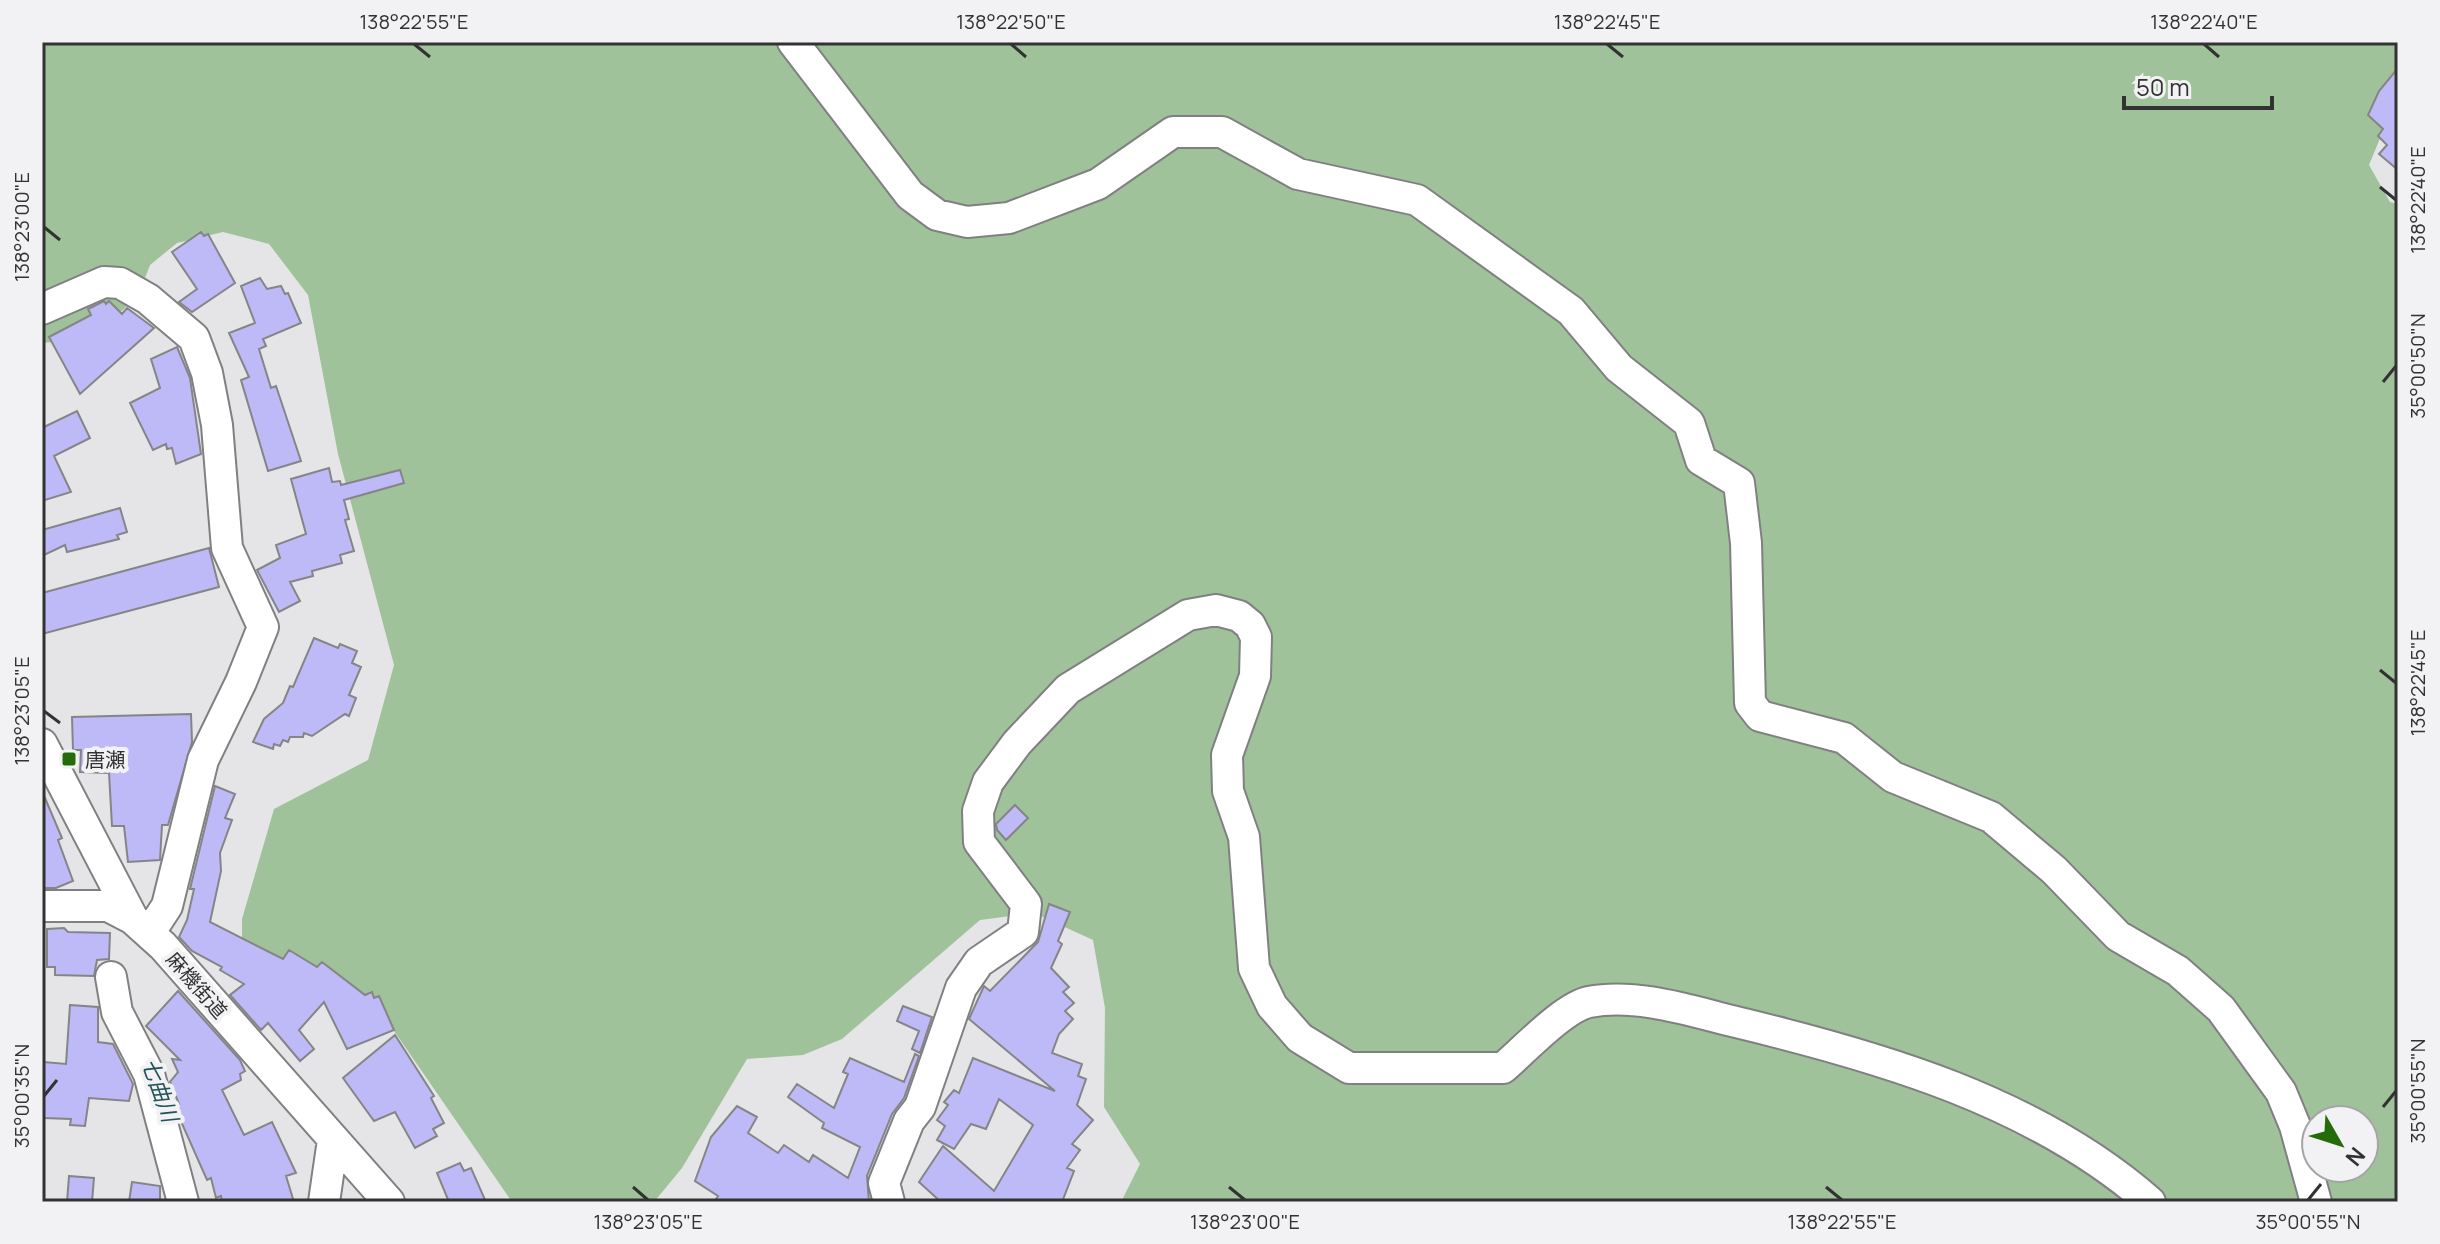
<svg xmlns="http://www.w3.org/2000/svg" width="2440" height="1244" font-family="Manrope,'Noto Sans JP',sans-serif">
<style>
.green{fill:#a0c29a;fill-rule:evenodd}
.building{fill:#bebaf8;stroke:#858486;stroke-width:2}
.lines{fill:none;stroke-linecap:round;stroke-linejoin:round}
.minor-casing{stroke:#808082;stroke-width:34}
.minor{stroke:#fff;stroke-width:30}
.ticks{fill:none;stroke:#323233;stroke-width:3}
.poi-dot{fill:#246c0a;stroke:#f2f2f4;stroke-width:3}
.labels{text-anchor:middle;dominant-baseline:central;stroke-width:8;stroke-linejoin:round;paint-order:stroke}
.poi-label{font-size:20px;fill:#323233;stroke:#f2f2f4;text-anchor:start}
.street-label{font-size:20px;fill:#323233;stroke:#f2f2f4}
.water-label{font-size:22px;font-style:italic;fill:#205559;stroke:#f2f2f4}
.neatline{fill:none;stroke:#323233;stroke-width:3}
.ticks-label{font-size:20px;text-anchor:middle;fill:#323233}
</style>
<rect width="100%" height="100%" fill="#e5e5e7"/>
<!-- green -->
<path class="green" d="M42,42H2398V117L2381,136L2369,165L2390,202L2398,204V1202H1121L1140,1164L1104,1107L1105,1008L1093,940L1034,913L980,920L842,1039L803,1055L747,1059L682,1168L654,1202H512L392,1028L242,953V919L274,809L368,760L394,665L338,454L308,295L269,244L223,232L177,243L150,265L140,291L123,310L76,340L42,343ZM2316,1120H2364V1168H2316Z"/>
<!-- building -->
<path class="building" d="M2398,68V170L2379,154L2387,145L2378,136L2383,129L2368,115L2379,91Z
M201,232L204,236L208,234L235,283L192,312L179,302L197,289L172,252Z
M260,278L267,289L281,286L285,294L288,293L301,323L263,339L266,346L259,349L271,388L276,386L301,461L268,471L241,380L249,377L229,333L255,323L241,286Z
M104,301L106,304L109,301L122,314L127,308L154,328L80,394L49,337L91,315L88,309Z
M177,347L190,378L201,454L176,464L172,448L167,449L166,444L153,450L130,403L160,388L151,359Z
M77,411L90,438L54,456L71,492L42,501V428Z
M329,468L332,482L340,481L341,485L400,470L404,483L344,500L349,519L345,520L354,551L340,555L342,563L312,571L313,576L290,582L300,601L279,612L257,570L280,558L276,545L306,534L291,479Z
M120,508L127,532L117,535L119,539L67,552L65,545L42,556V530Z
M209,548L219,587L42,634V593Z
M314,638L338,648L340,644L357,651L352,663L361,667L349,695L356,698L349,716L345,714L312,736L304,733L303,737H290L288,742L283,740L280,746L274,744L273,749L253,742L264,719L283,703L290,686L293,687Z
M191,714L192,742L168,825H162L160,860L128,862L124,826H112L109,773L80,772L81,750H73L72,717Z
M215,786L235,794L225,818L232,820L220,853L221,871L210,922L283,959L289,950L317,967L322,962L365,995L372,992L374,998L379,996L394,1030L347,1049L324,1002L299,1030L314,1049L300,1061L268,1023L261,1030L230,995L244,984L220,970L222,967L192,951L179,937L187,920L194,889H190Z
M42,791L62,838L58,840L73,881L56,888H42Z
M1015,805L1028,818L1006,840L997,830L996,824Z
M1049,904L1070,912L1058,941L1062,944L1051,968L1069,987L1063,992L1074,1003L1065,1011L1073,1019L1059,1034L1052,1053L1082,1064L1078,1076L1086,1079L1077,1105L1093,1120L1072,1144L1080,1150L1067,1168L1074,1171L1062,1202H941L919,1182L943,1146L994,1191L1033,1125L999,1099L986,1129L971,1124L954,1149L937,1140L945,1126L937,1120L948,1105L944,1102L954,1090L959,1093L973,1058L1055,1091L969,1019L984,986L990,991L1038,942Z
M64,928L68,932L110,933L109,959L97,960L94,976L55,975V967H47V929Z
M178,991L240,1060L245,1071L240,1074L241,1080L222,1090L244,1135L272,1122L296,1173L286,1176L294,1202H222L221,1196L216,1198L211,1178L207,1180L179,1117L176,1105L179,1104L170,1082L178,1072L172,1059L180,1060L146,1026Z
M70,1005L98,1007V1042L113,1044L133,1084L129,1101L89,1098L85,1126L70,1125L71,1119L44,1118V1062L66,1064Z
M903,1006L932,1017L920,1053L912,1049L919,1031L897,1021Z
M395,1035L434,1096L431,1098L444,1123L433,1129L437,1136L415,1148L395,1112L374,1121L343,1078Z
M915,1054L919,1056L904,1098L892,1114L867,1176L869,1202H714L718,1196L695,1181L711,1137L737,1106L757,1117L748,1133L778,1153L784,1145L809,1162L813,1155L848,1178L860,1147L822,1128L824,1123L788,1097L797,1084L834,1108L848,1074L843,1072L850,1058L904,1082Z
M460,1163L464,1171L471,1168L486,1202H449L437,1173Z
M69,1176L94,1178L92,1202H67Z
M132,1182L160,1186V1202H129Z"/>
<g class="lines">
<defs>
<path id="minor" d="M793,42L910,195L937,215L967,222L1009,218L1098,184L1173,132H1222L1298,174L1417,200L1571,311L1619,368L1689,423L1701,460L1739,483L1746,543L1750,703L1760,716L1844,738L1893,777L1991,817L2054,870L2118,936L2178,971L2221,1009L2281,1092L2295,1126L2316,1202
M42,309L104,282L120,283L148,299L194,338L207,373L217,425L227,548L263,627L241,682L203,760L167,906L150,932
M42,744L133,919L163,946L389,1202
M42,906H108L133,919
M111,977L117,1012L149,1074L183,1202
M324,1202L333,1140
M889,1202L884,1183L909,1121L920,1107L961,988L979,962L1023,932L1026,904L979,842L978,811L988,782L1017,743L1068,689L1188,615L1216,610L1239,616L1250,625L1256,637L1255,676L1227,755L1228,791L1244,837L1254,968L1272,1006L1300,1038L1349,1068H1503C1523,1051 1564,1007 1589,1002C1635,993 1688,1010 1732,1021C1878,1056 2035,1101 2150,1202"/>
</defs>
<!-- minor casing -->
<use href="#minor" class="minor-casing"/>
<!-- minor -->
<use href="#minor" class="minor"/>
</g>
<!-- ticks -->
<path class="ticks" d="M414,44L430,57M1011,44L1026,57M1607,44L1623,57M2204,44L2219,57M2380,187L2396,200M44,227L60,240M2383,382L2396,366M2380,670L2396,683M44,711L60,723M44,1096L57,1080M2383,1107L2396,1091M633,1187L648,1200M1229,1187L1245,1200M1826,1187L1842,1200M2308,1200L2321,1184"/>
<!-- markers -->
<rect class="poi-dot" x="61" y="751" width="16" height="16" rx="4"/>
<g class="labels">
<!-- poi labels -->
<g class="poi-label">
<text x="85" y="759">唐瀬</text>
</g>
<!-- street labels -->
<g class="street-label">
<text transform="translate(197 985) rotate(49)">麻機街道</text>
</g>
<!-- water labels -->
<g class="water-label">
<text transform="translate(160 1090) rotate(70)">七曲川</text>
</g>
</g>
<!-- border -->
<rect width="2440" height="1244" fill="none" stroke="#f2f2f4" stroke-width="88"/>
<!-- north arrow -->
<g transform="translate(2340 1144) rotate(129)"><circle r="38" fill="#f2f2f4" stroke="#a5a5a7" stroke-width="2"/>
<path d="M0-6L14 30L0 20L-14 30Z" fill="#246c0a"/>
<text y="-12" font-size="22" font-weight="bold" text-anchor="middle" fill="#323233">N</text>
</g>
<!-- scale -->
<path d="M2124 96v12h148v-12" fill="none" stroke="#323233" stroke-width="4"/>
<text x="2136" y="96" font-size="24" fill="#323233" stroke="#f2f2f4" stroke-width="6" paint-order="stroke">50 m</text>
<rect x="44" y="44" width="2352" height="1156" class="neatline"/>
<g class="ticks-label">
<text x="414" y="29">138°22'55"E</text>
<text x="1011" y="29">138°22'50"E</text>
<text x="1607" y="29">138°22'45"E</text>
<text x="2204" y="29">138°22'40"E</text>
<text transform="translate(2418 200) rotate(-90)" y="7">138°22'40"E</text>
<text transform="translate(22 227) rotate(-90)" y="7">138°23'00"E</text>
<text transform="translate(2418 366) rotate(-90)" y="7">35°00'50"N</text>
<text transform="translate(2418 683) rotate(-90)" y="7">138°22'45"E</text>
<text transform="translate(22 711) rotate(-90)" y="7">138°23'05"E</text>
<text transform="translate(2418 1091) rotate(-90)" y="7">35°00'55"N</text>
<text transform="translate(22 1096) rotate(-90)" y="7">35°00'35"N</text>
<text x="648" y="1229">138°23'05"E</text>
<text x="1245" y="1229">138°23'00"E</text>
<text x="1842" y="1229">138°22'55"E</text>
<text x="2308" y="1229">35°00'55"N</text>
</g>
</svg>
